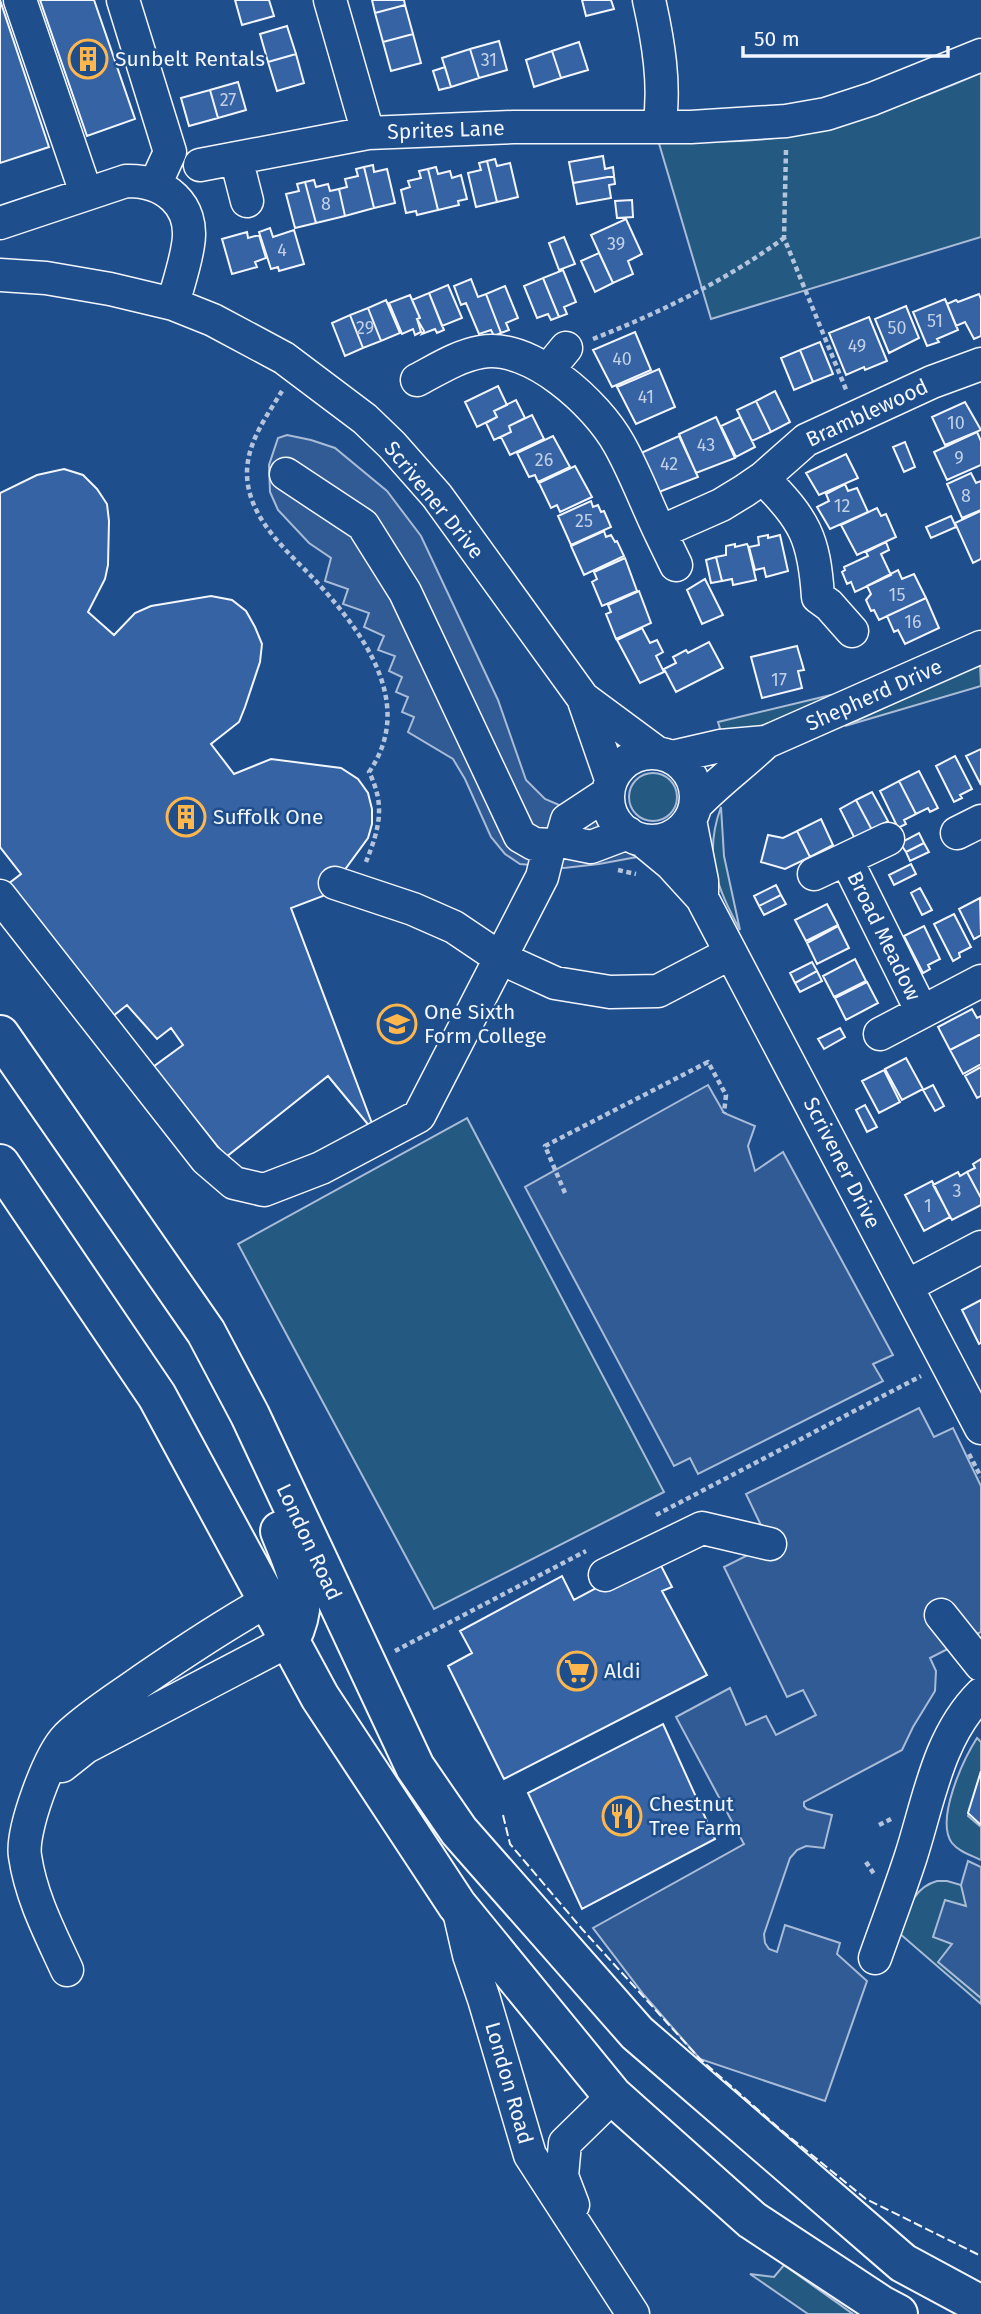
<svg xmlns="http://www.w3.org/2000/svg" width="981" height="2314" font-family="'Fira Sans',sans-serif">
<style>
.green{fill:#245a82;stroke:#a8bbd7;stroke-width:2}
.parking{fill:#305b95;stroke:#a8bbd7;stroke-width:2}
.building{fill:#3563a3;stroke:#f2f6ff;stroke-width:2}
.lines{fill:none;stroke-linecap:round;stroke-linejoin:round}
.minor-casing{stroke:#f2f6ff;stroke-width:35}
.major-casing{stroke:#f2f6ff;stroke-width:42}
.path{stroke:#b3c4dc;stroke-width:4.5;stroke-dasharray:5 3.5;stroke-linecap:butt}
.minor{stroke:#1f4e8c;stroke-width:32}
.major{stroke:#1f4e8c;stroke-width:38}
.fence{stroke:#f2f6ff;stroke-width:2;stroke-dasharray:9 3.5;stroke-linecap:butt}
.labels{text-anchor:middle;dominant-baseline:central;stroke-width:5;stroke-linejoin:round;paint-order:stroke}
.number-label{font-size:18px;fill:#c3d1e8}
.poi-label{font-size:21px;fill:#f2f6ff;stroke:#1f4e8c;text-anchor:start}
.street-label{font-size:21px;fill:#f2f6ff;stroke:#1f4e8c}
</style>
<rect width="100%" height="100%" fill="#1f4e8c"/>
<!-- green -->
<path class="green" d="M981,73V237L711,319L658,140C701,141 745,144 787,136C854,123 919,100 981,73Z
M980,663L981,686L845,726Z
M831,695L832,698L746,732L722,735L718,722Z
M629 797a24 24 0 1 1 48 0a24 24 0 1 1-48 0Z
M721,807L724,856L740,930C717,887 703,856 721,807Z
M467,1118L664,1492L434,1609L238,1244Z
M977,1738L981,1742V1772L968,1816L981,1827V1860C971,1855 959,1852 952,1843C935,1820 963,1760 977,1738Z
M937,1881H947L961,1885L966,1899V1907L952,1944L939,1962L981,1998V2004L899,1933C908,1911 912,1888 937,1881Z
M784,2265L853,2314H808L750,2274L774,2277Z"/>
<!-- parking -->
<path class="parking" d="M287,435L311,440L335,448L387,491L421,536L498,700L526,780L545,799L559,805L596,808L601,827L623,850L637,857L599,864L564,868L520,864L505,854L491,837L465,779L453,759L408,732L414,717L402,712L408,697L396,692L402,677L389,671L395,656L378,650L384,636L364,627L369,613L343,604L348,589L325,581L331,558L309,543L278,510L270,492L269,465L278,438Z
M708,1085L724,1113L755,1126L748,1146L755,1171L783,1152L893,1355L873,1364L883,1381L698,1474L690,1458L674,1466L525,1187Z
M919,1408L934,1437L953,1428L981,1486V1632L930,1658L936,1671L935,1691L913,1727L902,1750L804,1802V1806L807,1809L832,1815L824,1848L806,1846L797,1850L790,1858L764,1934L765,1943L769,1949L777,1952L785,1925L840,1943L837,1954L867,1981L825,2101L700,2059L644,1995L593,1928L744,1844L676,1717L730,1688L746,1725L766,1716L776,1735L816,1715L803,1690L787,1697L724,1567L770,1544L746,1494Z
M968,1861L981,1867V1998L938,1962L952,1944L933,1937L945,1900L966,1906L961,1885Z"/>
<!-- building -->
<path class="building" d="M0,0L49,147L0,163Z
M40,0H94L135,119L87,136Z
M235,0H269L274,16L242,25Z
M372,0H404L405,5L375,13Z
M582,0H611L614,9L586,16Z
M405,5L413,34L383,42L375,13Z
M287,26L296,54L268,62L260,34Z
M413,34L421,63L391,71L383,42Z
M499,41L507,70L479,78L470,49Z
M579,42L588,70L561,78L552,51Z
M470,49L479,78L451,87L442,58Z
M552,51L561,78L534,87L526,60Z
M296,54L304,83L277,91L268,62Z
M445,67L451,87L439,90L433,71Z
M238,82L246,110L218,118L210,90Z
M210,90L218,118L189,126L181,98Z
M603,156L605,169L613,167L614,176L573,183L569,162Z
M495,159L497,166L510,163L518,197L497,202L487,161Z
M487,161L497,202L476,207L468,173L481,170L479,163Z
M373,165L374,172L387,169L395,203L374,208L364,167Z
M364,167L374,208L345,216L339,189L347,187L345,179L358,176L356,169Z
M436,167L438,174L450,171L452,178L461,175L467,199L458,201L459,205L438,210L428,169Z
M428,169L438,210L417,215L416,211L406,213L401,190L410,187L408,181L421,178L419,171Z
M614,176L615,184L609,185L611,198L577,204L573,183Z
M314,180L316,187L328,184L330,191L339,189L345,216L316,223L305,182Z
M305,182L316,223L295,228L286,194L299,191L297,184Z
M632,200L633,217L617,218L615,201Z
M626,219L642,254L628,261L633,274L613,283L591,235Z
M270,228L273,237L294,230L304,264L279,271L278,267L271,269L259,232Z
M247,232L248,238L259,235L266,258L255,262L257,267L232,274L222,239Z
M564,237L575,264L559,270L549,243Z
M599,253L613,283L595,292L581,261Z
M563,270L576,302L564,307L567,314L559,317L543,278Z
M543,278L559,317L551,320L548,314L537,318L524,286Z
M471,279L478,297L486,294L501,333L494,336L491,330L479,334L466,303L461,305L454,286Z
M448,285L462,318L442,326L429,293Z
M505,286L518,318L506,323L509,330L501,333L486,294Z
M429,293L444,330L437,333L435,329L422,334L424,331L417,319L420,318L412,300Z
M979,294L981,299V336L974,339L965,322L956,326L947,304L956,300L958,302Z
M410,295L420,318L417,319L421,332L415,335L413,329L402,334L389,303Z
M945,299L958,330L937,339L939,342L927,346L913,312Z
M386,300L400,333L381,341L368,308Z
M906,306L919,338L889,353L875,319Z
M368,308L381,341L363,348L350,315Z
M350,315L363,348L345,356L332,323Z
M869,317L887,361L865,370L864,367L846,375L829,333Z
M635,332L651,370L612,387L593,350Z
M820,342L833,374L813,382L800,350Z
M800,350L813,382L794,390L781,358Z
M659,369L675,407L636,424L617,387Z
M498,386L507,405L494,411L497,417L477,427L465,402Z
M775,391L790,422L771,432L756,401Z
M516,400L525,418L509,426L511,432L494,440L486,423L497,417L494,411Z
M756,401L771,432L752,441L737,410Z
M965,402L981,430L945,445L932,417Z
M532,415L544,439L510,455L501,437L511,432L509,426Z
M716,417L735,458L696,473L679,434Z
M740,417L755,447L736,457L721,426Z
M977,432L981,441V465L947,480L934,452Z
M553,436L570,467L538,482L535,475L529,477L517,453Z
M679,436L698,477L659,492L641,453Z
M905,442L915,467L904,472L893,447Z
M846,454L858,478L819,495L806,473Z
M575,466L592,497L560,512L557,505L551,508L539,483Z
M64,469L83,475L97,489L107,504L109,521L108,565L105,579L88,612L114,635L135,613L151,606L211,596L232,600L246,611L255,627L262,644L260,662L245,707L239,722L211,744L234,774L271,759L341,768L358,779L368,793L372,809V824L368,838L335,883L323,896L291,908L376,1134L328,1076L226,1157L153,1067L183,1045L171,1028L157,1039L127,1005L113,1016L8,884L21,874L0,847V493L37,475Z
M971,473L976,483L981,481V510L962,518L947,484Z
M845,484L848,491L857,488L868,512L830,529L817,507L829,501L826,494Z
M591,501L593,507L598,505L601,512L604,511L611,527L571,545L558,516Z
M877,508L881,516L886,514L896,537L857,555L841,525Z
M981,511V559L973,563L955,523Z
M951,516L956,527L931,538L926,527Z
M604,531L606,537L611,535L615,542L617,541L624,556L584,575L571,546Z
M768,535V538L780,535L788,571L766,577L764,568L755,570L749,547L759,545L758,537Z
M886,542L889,550L881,554L891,575L855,592L851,582L847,584L842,572L845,570L844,567L868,556L866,552Z
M735,544V547L747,544L748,546L756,580L733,585L732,579L722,581L716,557L726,555V546Z
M716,557L722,581L711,583L706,560Z
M625,558L637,591L602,606L592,582L597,579L594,572Z
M898,570L902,579L914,574L926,598L879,620L874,610L871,611L866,600L871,594L867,586Z
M705,579L723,615L702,624L687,590Z
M639,591L651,623L616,639L606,614L611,612L608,605Z
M926,598L939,628L905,644L898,630L894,632L887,616Z
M642,628L650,643L657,640L663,652L656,656L664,672L640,683L617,640Z
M709,642L723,668L676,692L664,669L676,663L673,657L686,650L688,653Z
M797,646L804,670L798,671L802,688L762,698L751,657Z
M981,749V785L966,756Z
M955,756L972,789L960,795L962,798L954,802L936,766Z
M919,771L938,808L930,812L928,808L916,814L899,781Z
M899,781L916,814L904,820L906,824L898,828L880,791Z
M872,792L888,821L872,830L856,800Z
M856,800L872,830L855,839L840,809Z
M821,819L833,845L810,857L797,831Z
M797,831L810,857L785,869L761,862L768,835L783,838Z
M919,833L924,843L906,852L900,843Z
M924,843L929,852L910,861L906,852Z
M911,864L916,874L894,885L889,875Z
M776,885L781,895L759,906L754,896Z
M920,888L932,910L922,915L911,893Z
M781,895L786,904L764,915L759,906Z
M980,898L981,935L974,939L959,909Z
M827,904L838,925L806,941L795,920Z
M954,914L971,947L959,953L960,957L953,961L934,924Z
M838,926L849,948L817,964L807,943Z
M924,926L940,959L928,965L930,969L923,973L904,936Z
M855,959L866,981L834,997L823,976Z
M812,962L817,971L795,983L790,973Z
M817,971L822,981L800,992L795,983Z
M867,982L878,1003L846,1020L835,998Z
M972,1009L977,1018L981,1016V1034L950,1050L938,1027Z
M840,1028L845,1037L824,1049L818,1039Z
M981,1034V1064L963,1074L950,1050Z
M906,1058L923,1089L902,1100L885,1069Z
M981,1067V1096L977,1098L965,1076Z
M884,1070L900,1102L879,1113L862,1081Z
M933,1085L944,1106L935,1111L923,1090Z
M865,1105L877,1127L867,1132L856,1110Z
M981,1159V1198L967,1172L975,1168L973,1164Z
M958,1172L960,1176L967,1172L981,1198V1205L952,1220L933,1185Z
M932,1181L950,1217L924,1231L905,1195Z
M981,1300V1343L979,1344L962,1310Z
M656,1556L672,1587L662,1591L707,1675L504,1779L448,1666L472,1653L460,1631L562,1576L574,1600Z
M663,1724L715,1839L582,1909L528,1793Z
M981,1771V1825L968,1813Z"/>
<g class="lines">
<defs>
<path id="minor" d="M20,0L86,193
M123,0L170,152L155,185
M330,0L368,133
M649,0C658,40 666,86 659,127
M236,158L247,201
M200,165L368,133L513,127H691L786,121L826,114L872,99L981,55
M0,223L126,181C165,180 195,205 188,245C185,265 178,285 173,304
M0,275L46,278L110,289L173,304L213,320L284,358L365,419L392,445L437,496L583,698L611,779
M548,370L566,348
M417,380C438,369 458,356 481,352C531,343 597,404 619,444C635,472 646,503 660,532L721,505L744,491L763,478L806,440L932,382L981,364
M286,474L363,525L405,592L520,836L534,844L550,845L561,841L591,847L628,833
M763,478C805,521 814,537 818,597L829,605L852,631
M660,532L676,565
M583,698L656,752
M608 797a44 44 0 1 1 88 0a44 44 0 1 1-88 0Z
M672,757L720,746L766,742L981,647
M696,805C718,782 743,764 766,742
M690,820L702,881V898
M957,833L981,821
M888,839L846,859L922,1012
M642,840L671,864L702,898L981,1428
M561,841L567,820L608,793
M814,874L846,859
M335,883L413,909L454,927L500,958L555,983L610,992L658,991L731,953
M0,896L206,1159L234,1183L264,1190L321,1168L419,1116L542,877L550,845
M880,1034L981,981
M907,1286L981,1247
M605,1575L702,1528L770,1544
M941,1615L981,1665
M62,1766L86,1747L290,1640
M458,1907L469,1955L484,1999L530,2155L633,2314
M875,1958C887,1924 900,1890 911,1856C929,1800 938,1737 981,1694
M67,1970C50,1933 31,1897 25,1856C21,1831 49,1755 67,1737C90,1715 118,1698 143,1680C185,1651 226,1624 269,1600
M573,2205L562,2176L565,2143L613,2096"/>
<path id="major" d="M0,1035L206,1332L250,1415L415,1767L459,1831L637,2033L903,2263L981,2305
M0,1164L157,1396L320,1697L457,1905L613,2096L752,2220L881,2305L898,2314
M280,1531C296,1572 312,1597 290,1640"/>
</defs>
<!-- minor casing -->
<use href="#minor" class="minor-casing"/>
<!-- major casing -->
<use href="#major" class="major-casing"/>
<!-- path -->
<path class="path" d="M786,150L784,238L847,392
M593,339C661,312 725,281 784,238
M282,391C267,416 247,442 247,473C247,517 286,550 314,579C362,631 417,703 369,772C386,806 379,829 366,862
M618,870L636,874
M565,1193L545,1146L708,1062L726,1095L724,1113
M969,1454L981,1477
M656,1515L921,1376
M395,1651L586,1551
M879,1825L891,1819
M866,1862L874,1874"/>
<!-- minor -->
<use href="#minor" class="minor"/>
<!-- major -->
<use href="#major" class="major"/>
<!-- fence -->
<path class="fence" d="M503,1815L510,1844L582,1929L700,2059L781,2130L866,2199L981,2256"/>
</g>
<!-- icons -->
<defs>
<symbol id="building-ring" viewBox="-11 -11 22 22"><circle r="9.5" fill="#1f4e8c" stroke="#ffb74d" stroke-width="1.5"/><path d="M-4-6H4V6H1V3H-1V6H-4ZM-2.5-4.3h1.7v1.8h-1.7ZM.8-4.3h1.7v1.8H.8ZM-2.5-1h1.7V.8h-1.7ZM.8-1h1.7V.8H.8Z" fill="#ffb74d"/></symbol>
<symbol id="university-ring" viewBox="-11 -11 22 22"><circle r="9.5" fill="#1f4e8c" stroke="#ffb74d" stroke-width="1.5"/><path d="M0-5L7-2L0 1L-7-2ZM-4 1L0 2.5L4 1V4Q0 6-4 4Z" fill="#ffb74d"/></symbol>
<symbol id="supermarket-ring" viewBox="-11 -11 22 22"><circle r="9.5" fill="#1f4e8c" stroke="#ffb74d" stroke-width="1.5"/><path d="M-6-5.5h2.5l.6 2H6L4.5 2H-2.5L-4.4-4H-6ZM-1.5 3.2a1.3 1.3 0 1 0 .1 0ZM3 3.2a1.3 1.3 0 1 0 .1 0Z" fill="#ffb74d"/></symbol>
<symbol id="restaurant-ring" viewBox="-11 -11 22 22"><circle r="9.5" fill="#1f4e8c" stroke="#ffb74d" stroke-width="1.5"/><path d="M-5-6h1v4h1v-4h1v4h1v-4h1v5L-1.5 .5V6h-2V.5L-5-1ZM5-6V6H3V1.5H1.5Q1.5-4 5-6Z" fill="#ffb74d"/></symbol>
</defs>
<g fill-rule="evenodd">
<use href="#building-ring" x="66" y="37" width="44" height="44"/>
<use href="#building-ring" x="164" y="795" width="44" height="44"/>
<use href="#university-ring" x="375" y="1002" width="44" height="44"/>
<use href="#supermarket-ring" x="555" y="1649" width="44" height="44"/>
<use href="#restaurant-ring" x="600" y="1794" width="44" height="44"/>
</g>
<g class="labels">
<!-- number labels -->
<g class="number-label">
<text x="489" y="60">31</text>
<text x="228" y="100">27</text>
<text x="326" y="204">8</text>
<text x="616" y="244">39</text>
<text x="282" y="250">4</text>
<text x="935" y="321">51</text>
<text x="365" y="328">29</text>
<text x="897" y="328">50</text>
<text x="857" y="346">49</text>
<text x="622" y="359">40</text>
<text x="646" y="397">41</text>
<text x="956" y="423">10</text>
<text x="706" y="445">43</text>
<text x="959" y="458">9</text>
<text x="544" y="460">26</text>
<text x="669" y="464">42</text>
<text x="966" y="496">8</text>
<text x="842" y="506">12</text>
<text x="584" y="521">25</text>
<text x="897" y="595">15</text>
<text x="913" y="622">16</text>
<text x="779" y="680">17</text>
<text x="957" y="1191">3</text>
<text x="928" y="1206">1</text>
</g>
<!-- poi labels -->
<g class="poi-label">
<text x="115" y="59">Sunbelt Rentals</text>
<text x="213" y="817">Suffolk One</text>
<text x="424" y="1012">One Sixth<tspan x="424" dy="24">Form College</tspan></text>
<text x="604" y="1671">Aldi</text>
<text x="649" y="1804">Chestnut<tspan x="649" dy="24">Tree Farm</tspan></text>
</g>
<!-- street labels -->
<g class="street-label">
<text transform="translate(446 130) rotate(-2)">Sprites Lane</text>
<text transform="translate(867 413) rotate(-25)">Bramblewood</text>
<text transform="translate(434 500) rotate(51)">Scrivener Drive</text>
<text transform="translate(874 695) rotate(-24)">Shepherd Drive</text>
<text transform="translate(884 936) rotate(64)">Broad Meadow</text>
<text transform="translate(842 1163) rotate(63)">Scrivener Drive</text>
<text transform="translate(309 1542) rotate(65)">London Road</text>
<text transform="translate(509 2083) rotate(74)">London Road</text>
</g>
</g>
<!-- scale -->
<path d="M743 46v10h205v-10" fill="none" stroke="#f2f6ff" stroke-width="3.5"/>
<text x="754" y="46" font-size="21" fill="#f2f6ff" stroke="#1f4e8c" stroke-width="5" paint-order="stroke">50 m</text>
</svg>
